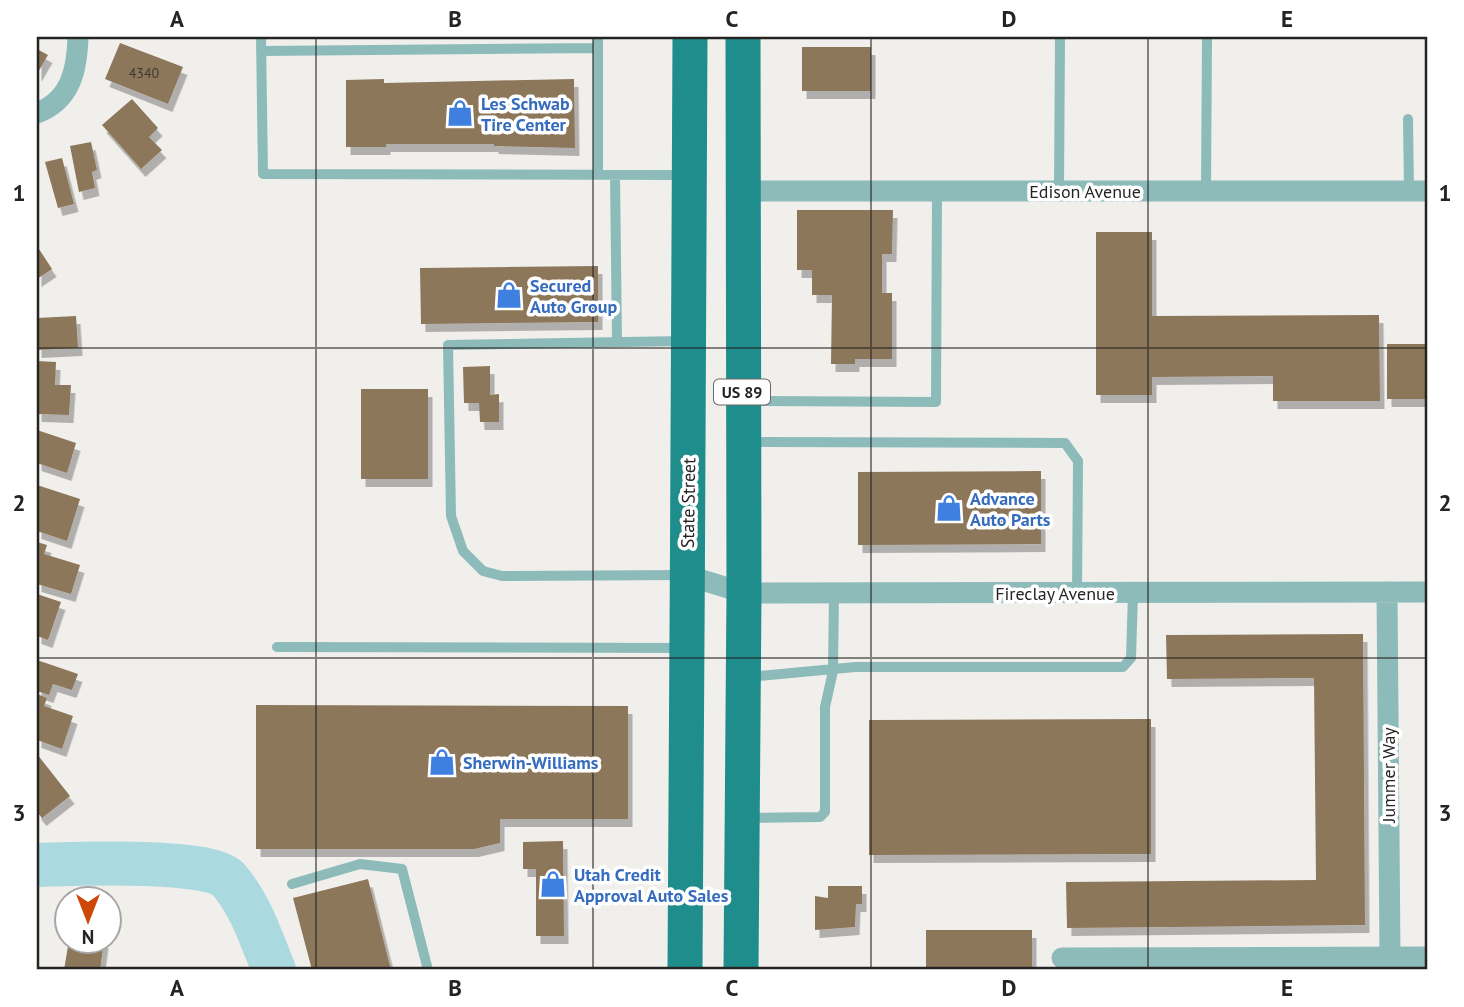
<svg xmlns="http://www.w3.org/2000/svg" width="1464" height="1007" font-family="'PT Sans',sans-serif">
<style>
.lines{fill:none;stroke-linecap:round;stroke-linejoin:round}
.river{stroke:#aad9df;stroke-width:44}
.building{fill:#8d775a;filter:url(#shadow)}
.lane{stroke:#8cbbb9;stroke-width:10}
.street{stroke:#8cbbb9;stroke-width:21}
.primary{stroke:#1e8d8c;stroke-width:35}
.grid{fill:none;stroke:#252423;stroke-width:2;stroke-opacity:0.55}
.labels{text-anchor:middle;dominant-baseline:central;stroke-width:7;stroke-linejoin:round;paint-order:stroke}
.number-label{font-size:14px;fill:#3f3931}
.shield{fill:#fff;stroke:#666665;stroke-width:2}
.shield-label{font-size:16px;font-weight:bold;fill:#252423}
.shop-label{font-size:18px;font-weight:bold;fill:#366cbe;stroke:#fff;text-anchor:start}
.street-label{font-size:18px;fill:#252423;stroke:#fff}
.neatline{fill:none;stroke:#252423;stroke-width:2.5}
.grid-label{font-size:23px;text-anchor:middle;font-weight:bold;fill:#252423}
</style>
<defs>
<filter id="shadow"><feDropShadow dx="4.5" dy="8" stdDeviation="0" flood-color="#0004"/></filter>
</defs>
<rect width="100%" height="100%" fill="#f1efec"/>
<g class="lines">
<!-- river -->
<path class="river" d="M37,865C70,864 208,858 228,879C251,905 261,939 274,970"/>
</g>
<!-- building -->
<path class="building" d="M120,43L183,67L168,104L105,79Z
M802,47H871V91H802Z
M37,49L48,55L37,74Z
M384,79V83L574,79L575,148L494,146V144H386V147H346V80Z
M132,99L158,128L149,137L162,150L141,169L102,125Z
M91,142L97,170L92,172L95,188L79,192L70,146Z
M62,158L74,204L58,208L45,162Z
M797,210H893L892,254H882V293H892V359H855V364H831L832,295H812V270H797Z
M1096,232H1152V316L1379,315L1380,401H1273V376L1152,377V395H1096Z
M37,246L52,269L37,279Z
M598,266V322L421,324L420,268Z
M76,316L78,348L37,350V318Z
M1387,344H1427V399H1387Z
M37,361L56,362L55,385H71L69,415L37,414Z
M490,366V395L499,394V422H480L479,403H464L463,367Z
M361,389H428V479H361Z
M37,430L76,443L67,473L37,463Z
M1041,471V544L858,545V472Z
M37,485L80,499L67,541L37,531Z
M37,542L47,545L44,554L80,565L71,594L37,584Z
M37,594L61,602L48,640L37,636Z
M1363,634L1365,925L1067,928L1066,882L1316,880L1314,678L1167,679L1166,635Z
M37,660L78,674L72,690L53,684L49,695L37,691Z
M37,694L47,698L44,706L73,716L62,749L37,740Z
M256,705L628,706V819H500V843L474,849H256Z
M1151,719V854L869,855V720Z
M37,754L70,796L42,818L37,812Z
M563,841L564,936H536V869H523V842Z
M368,879L391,970H312L293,898Z
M828,886H862V904H856L855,927L815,930V896L828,898Z
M926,930H1032V970H926Z
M69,940H104L100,970H64Z"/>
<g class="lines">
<!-- lane -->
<path class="lane" d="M261,37L263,174L684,175
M261,51L598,48
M1408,119L1409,191
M598,175V37
M615,175L617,342
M1059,191L1060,37
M1206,191L1207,37
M748,401L936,402L937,191
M748,442L1065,443L1078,461L1077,594
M683,575L502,576L483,571L463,551L451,516L448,345L684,341
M277,647L683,648
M749,677L855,667H1123L1131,658L1133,593
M748,818L820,817L825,812V707L833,671L834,593
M292,884L360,864L402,869L428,970"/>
<!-- street -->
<path class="street" d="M37,113C71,100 77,70 78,37
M742,191H1427
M686,575L744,593L1427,592
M1387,592L1390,957
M1062,958L1427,957"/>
<!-- primary -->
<path class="primary" d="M685,970C686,659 690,348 690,37
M741,970L744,593L743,37"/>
</g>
<!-- grid -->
<path class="grid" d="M316,37V970M593,37V970M871,37V970M1148,37V970M37,348H1427M37,658H1427"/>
<!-- icons -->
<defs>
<symbol id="shop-bare" viewBox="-9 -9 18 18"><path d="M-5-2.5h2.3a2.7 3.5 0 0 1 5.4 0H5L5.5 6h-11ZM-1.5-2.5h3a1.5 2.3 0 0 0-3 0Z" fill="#3f7fe0" stroke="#fff" stroke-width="2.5" paint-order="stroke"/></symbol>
</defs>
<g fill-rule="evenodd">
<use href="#shop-bare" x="441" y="94" width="38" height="38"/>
<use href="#shop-bare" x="490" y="276" width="38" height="38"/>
<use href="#shop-bare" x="930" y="489" width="38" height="38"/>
<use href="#shop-bare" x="423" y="743" width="38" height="38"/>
<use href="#shop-bare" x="534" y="865" width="38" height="38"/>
</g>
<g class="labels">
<!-- number labels -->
<g class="number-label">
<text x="144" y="73">4340</text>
</g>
<!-- shield labels -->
<rect class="shield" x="714" y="379.5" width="56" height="25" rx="5"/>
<g class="shield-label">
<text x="742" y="392">US 89</text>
</g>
<!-- shop labels -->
<g class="shop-label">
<text x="481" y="103">Les Schwab<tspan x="481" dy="21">Tire Center</tspan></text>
<text x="530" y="285">Secured<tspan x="530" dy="21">Auto Group</tspan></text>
<text x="970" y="498">Advance<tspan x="970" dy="21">Auto Parts</tspan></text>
<text x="463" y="762">Sherwin-Williams</text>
<text x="574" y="874">Utah Credit<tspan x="574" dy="21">Approval Auto Sales</tspan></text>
</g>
<!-- street labels -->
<g class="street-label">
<text x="1085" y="191">Edison Avenue</text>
<text transform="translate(688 503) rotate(-89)">State Street</text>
<text x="1055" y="593">Fireclay Avenue</text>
<text transform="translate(1388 775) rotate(-90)">Jummer Way</text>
</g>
</g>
<!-- border -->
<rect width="1464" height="1007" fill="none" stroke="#ffffff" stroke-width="77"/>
<!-- north arrow -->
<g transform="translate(88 920) rotate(180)"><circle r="33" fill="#ffffff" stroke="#a8a7a7" stroke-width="2"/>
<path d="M0-5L12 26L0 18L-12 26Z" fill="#cd4707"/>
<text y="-10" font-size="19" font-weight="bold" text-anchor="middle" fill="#252423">N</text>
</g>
<rect x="38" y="38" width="1388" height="930" class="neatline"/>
<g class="grid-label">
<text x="177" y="27">A</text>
<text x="455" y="27">B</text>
<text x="732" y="27">C</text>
<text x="1009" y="27">D</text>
<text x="1287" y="27">E</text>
<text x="19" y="201">1</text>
<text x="1445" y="201">1</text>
<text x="19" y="511">2</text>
<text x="1445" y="511">2</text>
<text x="19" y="821">3</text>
<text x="1445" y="821">3</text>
<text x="177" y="996">A</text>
<text x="455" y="996">B</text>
<text x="732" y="996">C</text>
<text x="1009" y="996">D</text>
<text x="1287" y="996">E</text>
</g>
</svg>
